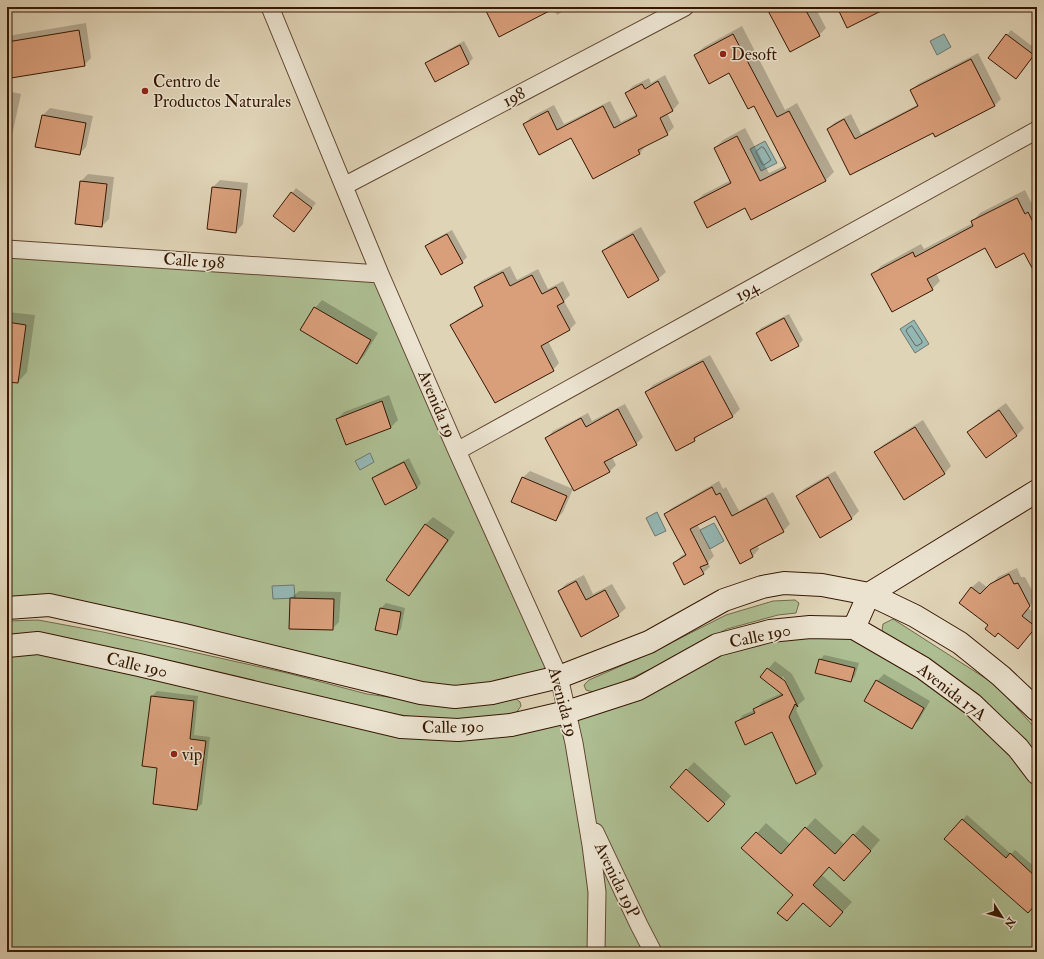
<svg xmlns="http://www.w3.org/2000/svg" width="1044" height="959" font-family="'IM FELL Double Pica',serif">
<style>
.green{fill:#adbe92;stroke:#726a4a}
.water{fill:#94b7b4;stroke:#6e776d}
.shadow{fill:#0003;fill-rule:evenodd}
.lines{fill:none;stroke-linecap:round;stroke-linejoin:round}
.shore{stroke:#65675c;stroke-width:1}
.building{fill:#d99f7b;stroke:#361703}
.street-casing{stroke:#604630;stroke-width:19}
.secondary-casing{stroke:#361703;stroke-width:24}
.street{stroke:#ebe3d0;stroke-width:17}
.secondary{stroke:#ebe3d0;stroke-width:22}
.poi-dot{fill:#8f2418;stroke:#ebe3d0;stroke-width:1.5}
.labels{text-anchor:middle;dominant-baseline:central;stroke-width:3;stroke-linejoin:round;paint-order:stroke}
.poi-label{font-size:17px;fill:#361703;stroke:#ebe3d0;text-anchor:start}
.street-label{font-size:17px;fill:#361703;stroke:#ebe3d0}
</style>
<rect width="100%" height="100%" fill="#e0d4b7"/>
<filter id="stains"><feTurbulence type="fractalNoise" baseFrequency=".005" numOctaves="4"/><feColorMatrix values="0 0 0 0 .2 0 0 0 0 .09 0 0 0 0 .02 0 0 0 .5 -.17"/></filter>
<radialGradient id="worn" r=".72"><stop offset=".6" stop-color="#630" stop-opacity="0"/><stop offset="1" stop-color="#630" stop-opacity=".3"/></radialGradient>
<!-- green -->
<path class="green" d="M7,249L380,274L559,677L455,697L180,634L7,608Z
M795,600L799,603L796,613L778,615L727,629L661,664L604,691L593,692L586,690L584,685L589,680L655,651L726,615L773,601Z
M893,619L996,685L1037,730V756L882,631L883,624Z
M38,620L103,632L287,673L367,694L431,703L471,707L515,698L520,702L521,706L516,713L473,720H432L364,709L180,663L46,636L7,635V621Z
M854,628L923,668L1037,773V952H7V646L401,727L567,712L717,645Z"/>
<!-- water -->
<path class="water" d="M944,34L951,47L937,55L930,41Z
M765,141L777,163L761,171L750,149Z
M914,320L929,344L915,353L900,329Z
M370,453L374,462L360,470L355,461Z
M657,512L666,531L655,536L646,518Z
M714,523L724,541L710,549L700,530Z
M294,585L295,598L273,599L272,586Z"/>
<!-- shadow -->
<path class="shadow" d="M485,7H571L557,15L553,8Z
M772,7H815L826,28L819,35Z
M86,23L91,58L84,65L7,48V41L13,35Z
M742,26L785,110L797,103L834,172L826,180L752,219L745,207L695,202L704,194L731,180L715,148L723,140L745,128L769,173L786,165L755,104L729,71L695,55L704,47Z
M1011,30L1037,50V52L1016,78L1007,35Z
M464,41L473,58L469,63L435,81L426,64L431,59Z
M978,53L1001,99L995,105L935,135L933,132L851,173L828,129L834,123L851,114L861,134L919,104L911,90L918,84Z
M665,75L679,103L673,110L667,113L674,127L667,134L646,145L640,153L593,177L572,137L524,124L531,117L554,105L564,124L610,101L621,122L637,114L626,93L633,86L649,78L651,83Z
M7,91L21,94L7,158Z
M50,108L93,116L86,147L79,154L43,115Z
M88,174L114,177L109,219L102,226L81,181Z
M220,180L248,183L243,224L236,232L213,187Z
M296,188L316,203L298,226L274,216Z
M1025,190L1033,206L1036,205L1037,206V275L1024,252L986,247L936,273L940,281L932,289L873,274L881,266L921,244L924,249L973,223L972,222L980,213Z
M641,227L666,272L658,279L603,251L611,244Z
M452,230L467,257L462,262L426,246L431,241Z
M510,266L517,280L538,269L548,289L563,281L570,295L564,301L576,323L569,330L548,341L559,363L553,370L452,325L458,319L484,304L475,287L481,281Z
M322,300L378,333L364,356L357,363L315,308Z
M7,312L35,315L27,372L18,382L7,381Z
M789,314L803,340L798,345L757,333L761,328Z
M710,355L740,409L732,417L700,434L694,440L646,392L653,385Z
M389,395L398,420L391,427L346,443L337,419L344,412Z
M1006,403L1024,428L1017,435L986,457L969,432L976,425Z
M625,404L643,437L636,444L612,457L616,465L609,472L547,438L553,431L588,413L592,421Z
M923,420L951,466L944,474L875,452L883,445Z
M409,458L421,483L417,488L373,478L378,474Z
M530,471L573,489L563,512L556,520L522,478Z
M835,471L859,511L851,519L797,496L804,489Z
M719,481L723,489L726,487L739,511L773,492L790,524L783,531L757,545L759,549L753,556L741,562L715,514L697,524L714,556L708,562L710,567L703,573L674,563L681,556L686,553L665,514L672,508Z
M433,517L455,532L416,588L409,595L387,580L426,524Z
M1017,568L1021,577H1025L1036,598L1028,608L1037,615V626L1018,648L989,625L971,588L979,581L988,588L998,577Z
M584,575L593,594L612,584L626,608L618,615L559,591L566,584Z
M299,591L341,592L339,622L332,629L291,598Z
M386,603L405,608L401,629L396,634L377,630L381,608Z
M824,655L859,663L855,676L851,681L820,660Z
M775,661L792,674L805,699L798,705L796,710L823,766L816,774L772,731L736,723L743,715L755,710L762,702L782,693L761,677ZM783,676L788,685H785L782,677Z
M884,674L930,701L919,720L912,727L877,681Z
M157,691L198,696L194,735L210,737L202,804L197,808L158,767L143,765L152,696Z
M694,762L731,796L716,813L671,787Z
M967,815L1011,854L1015,850L1037,869V902L962,820Z
M815,818L845,845L863,825L880,840L854,870L829,866L822,875L852,902L830,926L795,895L757,833L766,823L791,845Z"/>
<g class="lines">
<!-- shore -->
<path class="shore" d="M762,147L764,148L771,160L764,165L762,164L756,152Z
M912,326L922,341V343L917,346L915,345L906,331L907,329Z"/>
</g>
<!-- building -->
<path class="building" d="M484,7H557L499,37Z
M766,7H804L820,36L790,52Z
M837,7H889L847,28Z
M79,30L85,66L11,78L7,54V42Z
M733,34L777,117L789,111L826,181L751,220L745,208L707,228L694,202L731,183L714,148L737,136L760,181L786,168L754,106L748,109L729,73L709,84L694,55Z
M1006,34L1034,55L1016,79L988,58Z
M460,45L469,64L435,82L425,63Z
M971,59L995,106L935,137L933,133L850,175L827,129L844,119L855,139L918,106L910,90Z
M658,81L673,111L660,118L668,135L638,150L640,154L593,179L571,138L539,155L523,124L548,111L557,130L603,106L614,128L637,116L625,93L642,84L645,89Z
M42,115L86,123L80,155L35,147Z
M80,181L107,184L102,227L75,224Z
M212,187L241,190L236,233L207,229Z
M291,192L312,208L294,232L273,216Z
M1017,198L1025,214L1028,212L1037,230V277L1024,253L996,268L985,248L927,279L933,290L892,312L871,274L913,252L915,257L973,226L971,221Z
M447,234L463,263L441,275L425,246Z
M633,234L659,280L628,298L602,251Z
M503,272L510,286L532,275L542,294L556,287L564,302L557,306L570,330L541,346L554,371L495,403L450,325L483,306L474,287Z
M314,307L371,340L357,364L300,330Z
M784,318L799,346L771,361L756,333Z
M7,322L26,325L18,383L7,382Z
M703,361L733,417L694,438L695,441L676,451L645,392Z
M382,401L391,428L346,445L336,419Z
M618,409L637,445L604,462L610,472L574,491L545,438L581,418L586,427Z
M999,410L1017,436L986,458L967,432Z
M915,427L945,474L904,500L874,452Z
M404,462L417,488L385,505L372,478Z
M522,477L567,496L556,521L511,502Z
M828,477L852,519L820,538L796,496Z
M712,487L716,495L720,493L732,516L766,498L784,532L750,550L753,557L740,564L715,516L690,529L708,564L700,567L704,574L684,585L673,563L686,555L664,514Z
M425,524L448,540L409,596L386,580Z
M1009,574L1014,584L1018,583L1030,606L1022,616L1036,627L1018,649L998,633L995,637L985,629L988,625L959,603L971,587L980,594L990,584Z
M576,581L586,600L605,590L619,616L581,637L558,591Z
M290,598L334,599L333,630L289,629Z
M380,608L401,612L397,635L375,630Z
M819,659L855,668L851,682L815,673Z
M767,668L785,681L798,707L795,704L789,717L816,774L796,784L772,732L745,745L735,722L755,713L753,709L783,695L760,677Z
M876,680L924,708L912,729L864,701Z
M151,696L194,701L190,739L206,741L197,810L153,804L157,768L142,766Z
M686,769L725,804L708,822L670,787Z
M962,819L1006,858L1010,853L1037,878V903L1028,913L944,839Z
M805,827L835,854L853,834L871,851L844,881L829,867L813,885L843,912L830,927L803,903L787,921L777,913L793,895L741,848L756,832L781,854Z"/>
<g class="lines">
<defs>
<path id="street" d="M270,7L380,274L457,451L559,677L574,743L591,845L597,892L596,952
M344,186L685,7
M7,249L380,274
M457,451L1037,130
M595,832L639,925L653,952"/>
<path id="secondary" d="M7,608L49,605L180,634L421,693L455,697L492,693L559,677L649,642L724,600L762,587L784,583L822,585L869,594L915,616L960,643L1001,676L1037,710
M854,628L869,594L1037,491
M7,646L38,643L139,665L401,727L458,730L511,725L567,712L638,689L717,645L770,631L810,627L854,628L923,668L972,704L1018,748L1037,773"/>
</defs>
<!-- street casing -->
<use href="#street" class="street-casing"/>
<!-- secondary casing -->
<use href="#secondary" class="secondary-casing"/>
<!-- street -->
<use href="#street" class="street"/>
<!-- secondary -->
<use href="#secondary" class="secondary"/>
</g>
<!-- markers -->
<g class="poi-dot">
<circle cx="723" cy="54" r="4"/>
<circle cx="145" cy="91" r="4"/>
<circle cx="174" cy="754" r="4"/>
</g>
<g class="labels">
<!-- poi labels -->
<g class="poi-label">
<text x="731" y="54">Desoft</text>
<text x="153" y="81">Centro de<tspan x="153" dy="20">Productos Naturales</tspan></text>
<text x="182" y="754">vip</text>
</g>
<!-- street labels -->
<g class="street-label">
<text transform="translate(514 97) rotate(-28)">198</text>
<text transform="translate(194 261) rotate(4)">Calle 198</text>
<text transform="translate(747 291) rotate(-29)">194</text>
<text transform="translate(437 404) rotate(67)">Avenida 19</text>
<text transform="translate(760 636) rotate(-12)">Calle 190</text>
<text transform="translate(137 665) rotate(13)">Calle 190</text>
<text transform="translate(952 692) rotate(38)">Avenida 17A</text>
<text transform="translate(563 702) rotate(75)">Avenida 19</text>
<text transform="translate(453 727) rotate(-1)">Calle 190</text>
<text transform="translate(617 880) rotate(64)">Avenida 19P</text>
</g>
</g>
<!-- margin -->
<rect width="1044" height="959" fill="none" stroke="#e0d4b7" stroke-width="24"/>
<rect x="8" y="8" width="1028" height="943" fill="none" stroke="#361703" stroke-width="2"/>
<rect x="12" y="12" width="1020" height="935" fill="none" stroke="#361703"/>
<!-- north arrow -->
<g transform="translate(1002 917) rotate(126)" stroke="#ebe3d0" stroke-width="3" paint-order="stroke">
<path d="M0-3L7 15L0 10L-7 15Z" fill="#361703"/>
<text y="-6" font-size="11" font-weight="bold" text-anchor="middle" fill="#361703">N</text>
</g>
<rect width="100%" height="100%" filter="url(#stains)"/>
<rect width="100%" height="100%" fill="url(#worn)"/>
</svg>
